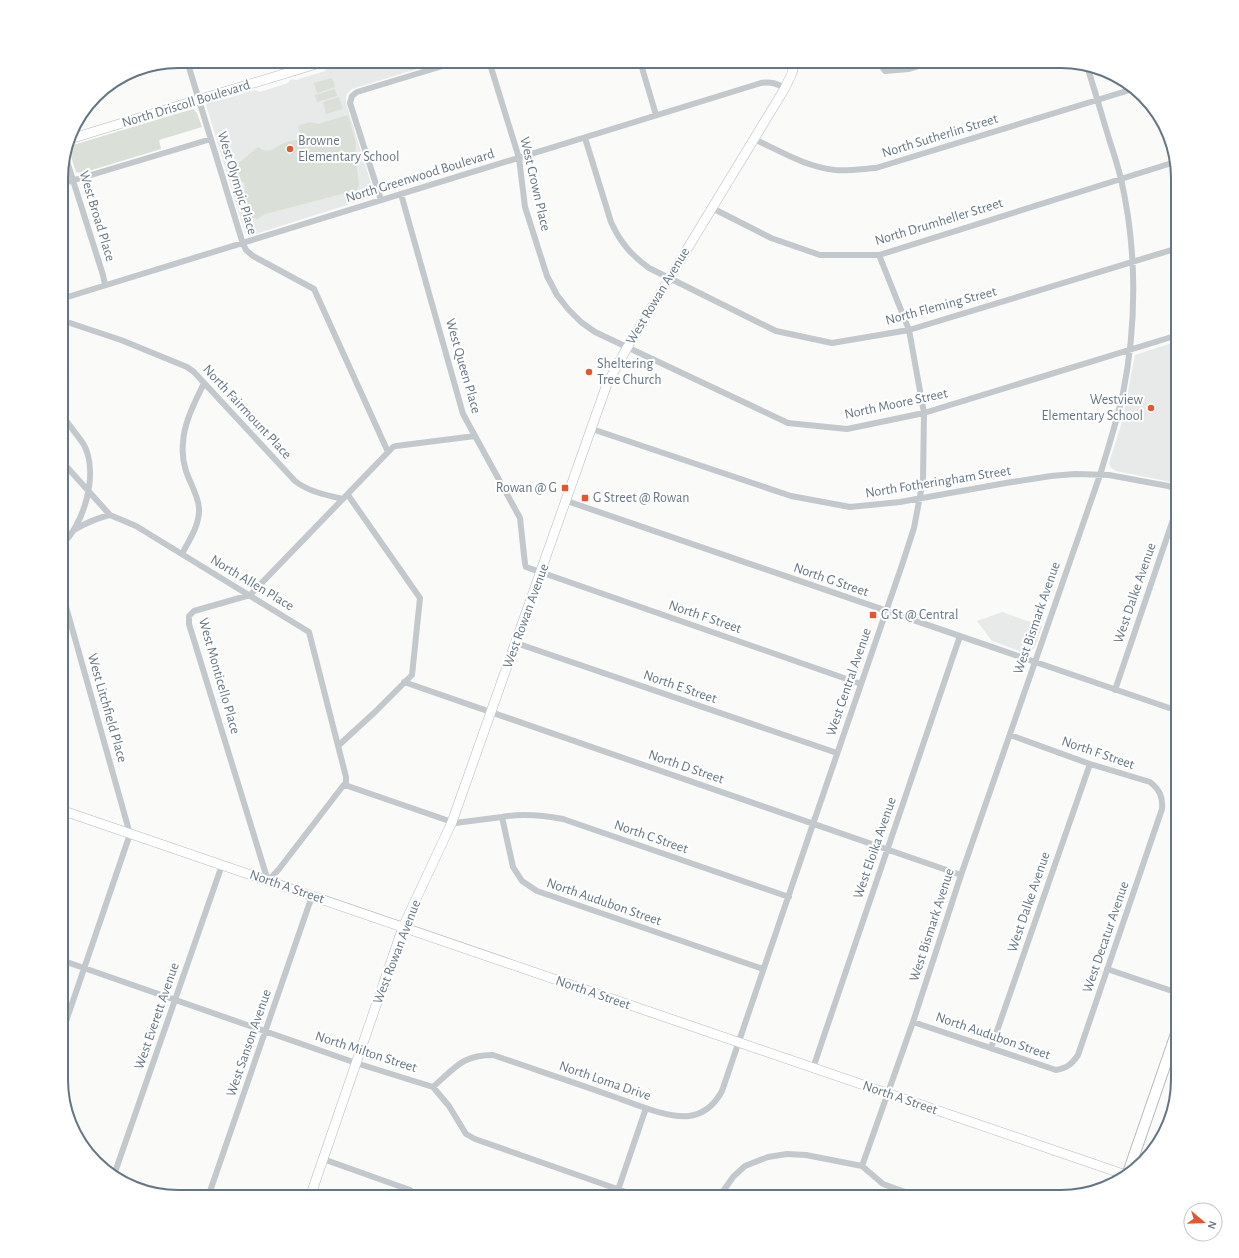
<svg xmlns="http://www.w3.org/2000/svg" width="1239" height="1258" font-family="'Alegreya Sans',sans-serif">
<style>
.built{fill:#e8e9e9}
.green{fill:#dadfd7}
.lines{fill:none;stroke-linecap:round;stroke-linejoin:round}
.secondary-casing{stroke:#b3babf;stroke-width:10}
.primary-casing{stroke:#b5babe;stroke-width:12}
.street{stroke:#c3c8cc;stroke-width:6}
.secondary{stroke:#fff;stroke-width:9}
.primary{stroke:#fff;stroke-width:10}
.poi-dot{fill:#e4572e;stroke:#fff;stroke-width:1.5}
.labels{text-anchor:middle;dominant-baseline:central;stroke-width:4;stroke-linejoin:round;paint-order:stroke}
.street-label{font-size:14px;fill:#657683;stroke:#fff}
.poi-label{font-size:14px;fill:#657683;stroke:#fff;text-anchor:start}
.rim{fill:none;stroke:#657683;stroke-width:2}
</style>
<rect width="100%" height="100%" fill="#fafaf8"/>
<!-- built -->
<path class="built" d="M340,61H407L410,71L352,89L347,94L346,97V103L373,190L372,197L249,236L247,235L245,233L206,105L210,101H218L254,90L260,92L288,83L291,79L296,80L325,71L331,64Z
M1178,341V485L1166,481L1116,471L1111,468L1109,463L1122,422L1135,355Z
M1002,612L1042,626L1035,647L1031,652L1025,653L992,641L977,621Z"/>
<!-- green -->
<path class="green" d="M407,61H444L410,71Z
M332,78L335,87L317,93L314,83Z
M335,89L337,96L317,102L315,95Z
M339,97L343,109L326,114L323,102Z
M193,109L197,113L202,127L159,140L161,149L82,173L76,172L69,150L73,145Z
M348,115L356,143L355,153L359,185L357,190L265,214L258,219L250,217C247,212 245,204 244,199C243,192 246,190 244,182L232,185L228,172L258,147C271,156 273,147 284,143C291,140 296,142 301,136L298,126L310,122L318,124Z"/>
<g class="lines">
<defs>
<path id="secondary" d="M70,139L326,61
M61,810L1126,1175
M310,1197L403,927L452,822L607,384L627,348L785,88L792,73L795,61"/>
<path id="primary" d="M1128,1173L1178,1028"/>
</defs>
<!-- secondary casing -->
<use href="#secondary" class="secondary-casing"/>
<!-- primary casing -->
<use href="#primary" class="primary-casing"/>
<!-- street -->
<path class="street" d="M187,61L243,244L246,250L253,256L314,289L388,452
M489,61L519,158L525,207L547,276L557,295L568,309L581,322L595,332L788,423L847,429L924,413L1178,335
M640,61L656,115
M878,61L885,71L909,69L935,61
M585,138L611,222C620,242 631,255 649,268L776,331L832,343L909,330L1178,248
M754,139C780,151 806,167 835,170C849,171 862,169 876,168L1133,89
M65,155L103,275L105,285
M61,184L211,139
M401,194L463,414L520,518L525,564L526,567L861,684
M381,200L350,103L352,96L357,92L459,61
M712,208L771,238L820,255H879L1175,162
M61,299L761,83C771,81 777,84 785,88
M61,320L121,340L187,367L194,372L295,481C309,492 327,495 343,499
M592,429L791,496L850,507L900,502L1006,483L1051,476L1075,474L1109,475L1168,486L1178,490
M61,462L66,466L110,515L136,526L309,632L346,777V782L279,869L268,881
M567,501L1178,711
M74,530C86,523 96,518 110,515
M61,545C84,526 99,473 84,445C77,434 67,424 61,412
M182,554C189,540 200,525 199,508C198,495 190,483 186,471C183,462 182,452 183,443C184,422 195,402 204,383
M516,643L837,753
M404,682L961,875
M1115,690L1178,505
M339,745L375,712L412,675L420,598L348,495
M345,785L455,823L502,817L513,867L522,881L537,891L763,969
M502,817C523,813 542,815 563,819L789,897
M268,881L189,624V616L194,611L250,595L393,447L396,446L475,436
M61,960L356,1063L433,1087L449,1106L466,1134L475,1139L640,1197
M1107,969L1178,993
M913,1022L1056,1070C1067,1068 1072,1064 1078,1055L1162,809C1163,797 1160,790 1150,782L1090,764L1010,735
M61,1036L130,834L61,589
M991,1048L1090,764
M813,1068L960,636
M433,1087C455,1068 462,1055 493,1055C533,1069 573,1082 612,1096C633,1103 668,1119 689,1116C704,1114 715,1104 722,1091L813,824L902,565L914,528L923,480L924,413L909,330L879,255
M323,1159L410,1190L419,1197
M862,1166L913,1022L961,875L1100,475C1108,448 1117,421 1123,393C1137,324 1137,249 1121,179C1118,167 1114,154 1110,142C1102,116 1095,91 1087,66
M114,1175L222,865
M618,1190L646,1108
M208,1197L312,896
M612,1197L615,1188
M719,1197L733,1177L745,1166L768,1157L787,1154L806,1155L862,1166L883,1184L919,1197"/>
<!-- secondary -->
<use href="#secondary" class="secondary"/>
<!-- primary -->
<use href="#primary" class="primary"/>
</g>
<!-- markers -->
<g class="poi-dot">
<circle cx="290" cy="149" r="4"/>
<circle cx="589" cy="372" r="4"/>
<circle cx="1151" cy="408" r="4"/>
<rect x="561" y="484" width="8" height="8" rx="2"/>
<rect x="581" y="494" width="8" height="8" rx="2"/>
<rect x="869" y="611" width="8" height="8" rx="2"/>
</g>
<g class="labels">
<!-- street labels -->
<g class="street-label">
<text transform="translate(186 104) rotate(-17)">North Driscoll Boulevard</text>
<text transform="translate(940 136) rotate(-17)">North Sutherlin Street</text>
<text transform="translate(420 176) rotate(-17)">North Greenwood Boulevard</text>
<text transform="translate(237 183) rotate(73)">West Olympic Place</text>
<text transform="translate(535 184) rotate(77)">West Crown Place</text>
<text transform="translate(97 216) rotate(73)">West Broad Place</text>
<text transform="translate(939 222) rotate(-17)">North Drumheller Street</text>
<text transform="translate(658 296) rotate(-59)">West Rowan Avenue</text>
<text transform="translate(941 306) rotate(-15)">North Fleming Street</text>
<text transform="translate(463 366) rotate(74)">West Queen Place</text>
<text transform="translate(896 404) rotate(-12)">North Moore Street</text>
<text transform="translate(247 412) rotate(47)">North Fairmount Place</text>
<text transform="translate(938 482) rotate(-9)">North Fotheringham Street</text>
<text transform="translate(831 580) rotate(19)">North G Street</text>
<text transform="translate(252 583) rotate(31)">North Allen Place</text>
<text transform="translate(1135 593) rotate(-71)">West Dalke Avenue</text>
<text transform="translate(526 616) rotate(-70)">West Rowan Avenue</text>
<text transform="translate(705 617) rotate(19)">North F Street</text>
<text transform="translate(1037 618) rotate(-71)">West Bismark Avenue</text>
<text transform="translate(219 676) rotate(74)">West Monticello Place</text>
<text transform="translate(849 682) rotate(-71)">West Central Avenue</text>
<text transform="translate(680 687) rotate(19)">North E Street</text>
<text transform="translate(107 708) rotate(74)">West Litchfield Place</text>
<text transform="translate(1098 753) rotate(19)">North F Street</text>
<text transform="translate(686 767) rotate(19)">North D Street</text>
<text transform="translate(651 837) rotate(19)">North C Street</text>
<text transform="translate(875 848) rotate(-71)">West Eloika Avenue</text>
<text transform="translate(287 887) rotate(19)">North A Street</text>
<text transform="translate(604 902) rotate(19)">North Audubon Street</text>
<text transform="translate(1029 902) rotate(-71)">West Dalke Avenue</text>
<text transform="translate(932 925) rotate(-72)">West Bismark Avenue</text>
<text transform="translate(1106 937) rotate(-71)">West Decatur Avenue</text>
<text transform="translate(397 952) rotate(-69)">West Rowan Avenue</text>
<text transform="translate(593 993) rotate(19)">North A Street</text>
<text transform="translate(157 1016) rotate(-71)">West Everett Avenue</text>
<text transform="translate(993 1036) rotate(19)">North Audubon Street</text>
<text transform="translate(249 1043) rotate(-71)">West Sanson Avenue</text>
<text transform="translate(366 1052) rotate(18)">North Milton Street</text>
<text transform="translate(605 1081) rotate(19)">North Loma Drive</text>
<text transform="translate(900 1098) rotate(19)">North A Street</text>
</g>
<!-- poi labels -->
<g class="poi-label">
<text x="298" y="141">Browne<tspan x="298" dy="16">Elementary School</tspan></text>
<text x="597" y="364">Sheltering<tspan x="597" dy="16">Tree Church</tspan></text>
<text x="1143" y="400" text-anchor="end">Westview<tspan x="1143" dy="16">Elementary School</tspan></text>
<text x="557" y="488" text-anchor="end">Rowan @ G</text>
<text x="593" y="498">G Street @ Rowan</text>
<text x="881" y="615">G St @ Central</text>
</g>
</g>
<!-- crop -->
<path d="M0 0H1239V1258H0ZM178 68H1061A110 110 0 0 1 1171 178V1080A110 110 0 0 1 1061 1190H178A110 110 0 0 1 68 1080V178A110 110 0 0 1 178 68Z" fill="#fff" fill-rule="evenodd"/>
<path class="rim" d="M178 68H1061A110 110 0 0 1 1171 178V1080A110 110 0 0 1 1061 1190H178A110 110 0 0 1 68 1080V178A110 110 0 0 1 178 68Z"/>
<!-- north arrow -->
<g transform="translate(1203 1222) rotate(109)"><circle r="19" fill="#ffffff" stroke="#c1c8cd"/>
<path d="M0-3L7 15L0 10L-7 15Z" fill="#e4572e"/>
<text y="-6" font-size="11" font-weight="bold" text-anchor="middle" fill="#657683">N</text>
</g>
</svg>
